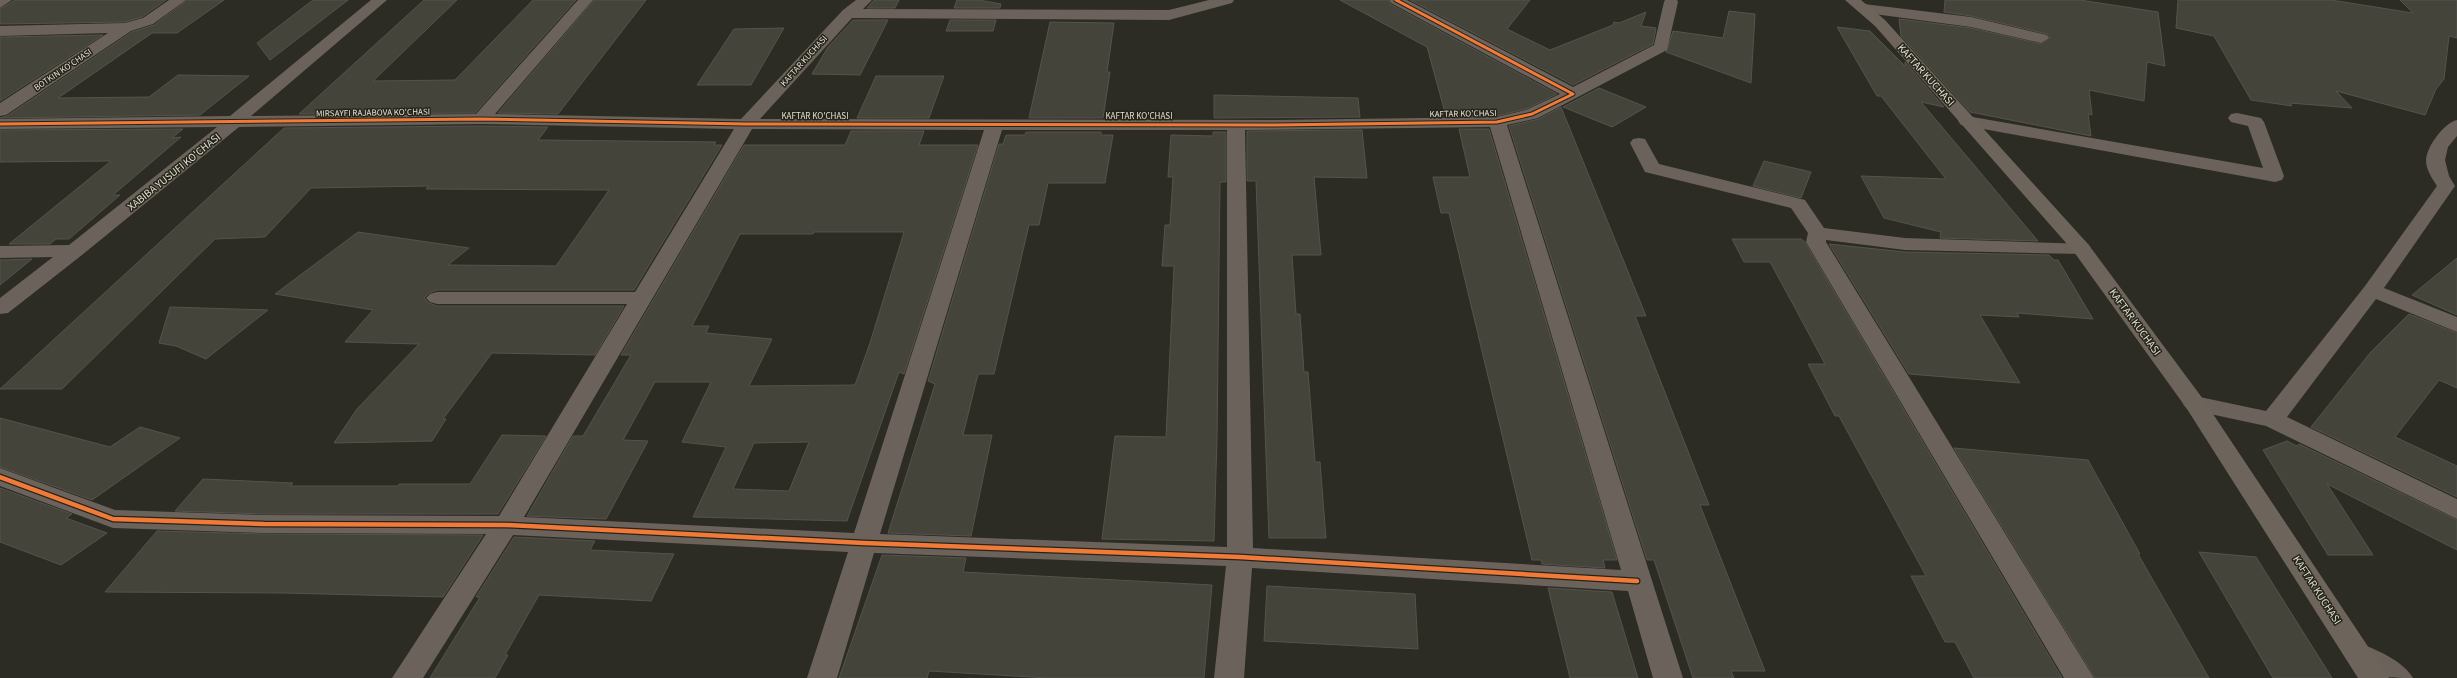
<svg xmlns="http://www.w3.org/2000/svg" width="2457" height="678" font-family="'Source Sans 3',sans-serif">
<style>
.building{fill:#45443b;stroke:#54534d;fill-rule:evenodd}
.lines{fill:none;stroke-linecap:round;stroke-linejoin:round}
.street{fill:#6b635b;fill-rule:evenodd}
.secondary{fill:#6d655b;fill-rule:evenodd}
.cycleway-far1-casing{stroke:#262417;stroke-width:5}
.cycleway-casing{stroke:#262417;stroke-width:7}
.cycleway-far1{stroke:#f17a3a;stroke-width:3}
.cycleway{stroke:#f17a3a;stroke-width:4.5}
.labels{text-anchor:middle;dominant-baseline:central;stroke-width:3;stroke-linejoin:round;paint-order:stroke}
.far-street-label{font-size:9px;fill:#e1e0d8;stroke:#262417}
.street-label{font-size:11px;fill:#e1e0d8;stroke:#262417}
</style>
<rect width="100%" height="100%" fill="#2c2b24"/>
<!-- building -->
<path class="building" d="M15,0H166L142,17L125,22L0,24V9Z
M187,0H224L177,33H152L58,98L149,97L178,75L249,76L200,115L0,118L7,116L132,32L154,25Z
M313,0H348L270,60L257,43Z
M424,0H457L373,81L455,80L533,0H576L475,113L299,114Z
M594,0H646L558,114L498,113Z
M874,0H899L895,8H867Z
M957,0H979L1001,4L1000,8H954Z
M1340,0H1388L1390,4L1557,94L1526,109L1497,116H1446L1427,47Z
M1410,0H1530L1507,29L1550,50L1613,25L1614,22L1619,23L1646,12L1641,26L1656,28L1653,44L1573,85Z
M1945,0H2080L2158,12L2165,66L2147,62L2144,101L2089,90L2092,115L2088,114L2091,136L1970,112L1901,36L1899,19L1971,28L2041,44L2050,37L2047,34L1971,16L1944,12Z
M2178,0H2331L2413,13L2400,0H2457V38L2449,36L2444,79L2436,89L2425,115L2336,91L2352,108L2290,103L2292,106L2251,100L2214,36L2176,28Z
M1729,11L1755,14L1751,83L1666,52L1673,31L1723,38Z
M853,20H888L860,75L812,74L828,47Z
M950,20H996L993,31H946Z
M1050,22L1114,23L1107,72H1110L1103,118H1029Z
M1837,27L1870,31L1905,66V62L1944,107L1921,102L2038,241L1940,238L1941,232L1884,218L1861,176L1946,179L1881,96H1877Z
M784,28L751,85H697L734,29Z
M103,35L0,101V37Z
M876,76H944L929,118H857Z
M1599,88L1646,107L1612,127L1563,107Z
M1214,95L1358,98L1360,117L1214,118Z
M1561,107L1646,316H1635L1709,505H1700L1765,671H1731L1734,678H1693L1654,560H1647L1509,126L1539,119Z
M481,126L548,127L538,140L716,142L714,145H722L634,290H437L429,293L424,298L429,303L437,306H624L595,355L492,353L443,419H446L432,441L334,443L357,409L419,344L345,342L373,310L275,294L358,232L469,248L448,265L556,266L609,190L426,189L429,186L311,188L265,237L215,239L62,389H0L284,128Z
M183,129L172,138L181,137L113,195H120L69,239H56L50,244H9L111,161L0,162V130Z
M1459,129H1489L1617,560H1603L1605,568L1542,564L1541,560H1532L1449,213H1441L1433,177H1470Z
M1362,130L1367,178L1314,177L1321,255H1292L1296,314H1300L1304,372H1308L1315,462H1320L1326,538H1269L1256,181H1247V131Z
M851,131H924L919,145H978L904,374L899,372L847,521L693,517L726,447L682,442L711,382H655L623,440L648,441L606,519L527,516L573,436H583L631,355H621L744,145H845ZM814,232H904L870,343L855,385L749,386L772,339L706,333L709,326H692L740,234H813ZM809,442L789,491L733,489L754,443Z
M1026,132H1101V135H1113L1105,183H1048L1039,225H1029L994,374H978L963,435H992L971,536L888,533L935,384L928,381L999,144H1003L1006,135H1025Z
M1213,132H1226V182H1220L1217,438L1214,541L1102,539L1115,436L1166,437L1174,266H1162L1165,225H1170L1173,177H1168L1171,135L1213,136Z
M1764,161L1811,172L1801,198L1753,186Z
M1732,239H1801L1805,242L2062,678H1974L1955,642H1945L1911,576H1926L1839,416H1835L1808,364H1825L1794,306L1770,262H1744Z
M1829,244L1905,252L2049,255L2054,260H2058L2093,319L2017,313L2019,317L1980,315L2020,383L1909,374Z
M2457,258V315L2412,295Z
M0,259V260L32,259L0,285Z
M170,307L268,310L206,359L176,346L159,343Z
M2409,314L2457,333V388L2439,380L2395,437L2457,466V497L2311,427L2370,353Z
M0,418L110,447L140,427L180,438L92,500L0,467Z
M502,435L546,436L498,514H264L175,511L203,479L293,483L290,486H398L399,484H470Z
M2287,441L2297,446L2299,444L2457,520V550L2327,484L2373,555H2328L2263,450Z
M1954,448L2088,460L2140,554H2138L2209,678H2095Z
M0,488L72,514L66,518L107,533L61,565L0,542Z
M157,531L264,534L483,535L443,597L284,593L105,592Z
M514,537L595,541L590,550L674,554L651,601L539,595L505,655H508L495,678H430L480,597H476Z
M2199,552L2256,557L2332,678H2273Z
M882,555L966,558L963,572L1212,585L1204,678H1048L929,671L927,678H839Z
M1267,586L1415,594L1418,649L1264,641Z
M1548,588L1612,592L1638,678H1570Z"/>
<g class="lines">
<!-- street -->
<path class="street" d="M0,0H12L0,8Z
M169,0H186L153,24L131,31L6,115L0,116V103L108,33L0,36V26L125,23L143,18Z
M371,0H387L251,116L476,114L578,0H593L495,114L741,119L843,10L856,0H872L863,9L1169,10L1209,0H1234L1232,3L1169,20L852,18L760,119L1276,120L1497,117L1526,110L1560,94L1391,3L1389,0H1407L1573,87L1654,45L1664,2L1665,0H1677L1678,2L1667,50L1538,118L1507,125L1683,678H1653L1628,591L1252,568L1244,678H1214L1226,566L874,553L837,678H807L848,552L513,535L423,678H392L486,534L264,533L113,528L0,486V468L115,510L264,515L499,516L627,304H437L430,302L426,298L430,294L437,292H635L734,129L481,124L239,127L82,255L8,313L0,314V298L53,257L0,258V246L69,245L217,127L0,129V119L230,116ZM1490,127L1621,570L1253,548L1245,130ZM752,129L984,130L854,533L524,517ZM1002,130H1227V547L880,534Z
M1864,4L1971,17L2047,35L2049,38L2041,43L1971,27L1859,12L1856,9L1859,6Z
M2237,113L2261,118L2264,122L2284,176L2282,180L2275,182L1967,126L1961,125L1958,121L1961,117L1967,116L2263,168L2248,126L2231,122L2228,118L2231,114Z
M2457,120V136L2448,147L2445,160L2449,176L2455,186L2384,288L2457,317V332L2376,299L2287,417L2457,499V519L2266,426L2187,409L2183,404L2187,399L2195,396L2266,411L2365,286L2437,186C2432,178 2426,170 2426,160C2427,146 2444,123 2457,120Z
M1639,138L1645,139L1659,164L1805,200L1824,228L1905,238L2088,244L2091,248L2088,252L2081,254L1905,250L1826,240V242L2094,678H2064L1806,242L1808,233L1791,208L1645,172L1630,143L1633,139Z
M2360,644C2377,649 2404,662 2413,678C2387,678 2359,678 2346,655L2350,647Z"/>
<!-- secondary -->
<path class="secondary" d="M1845,0H1861L1885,20L2088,244L2203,399L2389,678H2358L2187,409L2074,252L1875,26Z"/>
<defs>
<path id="cycleway-far1" d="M0,124L481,119L746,124L1276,125L1497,122L1532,114L1573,94L1396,0"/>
<path id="cycleway" d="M0,477L113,519L264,524L506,525L864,543L1240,557L1637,581"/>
</defs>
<!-- cycleway-far1 casing -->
<use href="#cycleway-far1" class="cycleway-far1-casing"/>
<!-- cycleway casing -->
<use href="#cycleway" class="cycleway-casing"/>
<!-- cycleway-far1 -->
<use href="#cycleway-far1" class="cycleway-far1"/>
<!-- cycleway -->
<use href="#cycleway" class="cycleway"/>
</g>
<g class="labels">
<!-- far-street labels -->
<g class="far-street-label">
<text transform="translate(804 61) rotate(-48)">KAFTAR KUCHASI</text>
<text transform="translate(63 70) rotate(-34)">BOTKIN KO'CHASI</text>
<text transform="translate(373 113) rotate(-1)">MIRSAYFI RAJABOVA KO'CHASI</text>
<text transform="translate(1463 114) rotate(-1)">KAFTAR KO'CHASI</text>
<text x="815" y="116">KAFTAR KO'CHASI</text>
<text x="1139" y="116">KAFTAR KO'CHASI</text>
</g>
<!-- street labels -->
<g class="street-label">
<text transform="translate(1926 75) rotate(48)">KAFTAR KUCHASI</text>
<text transform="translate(174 172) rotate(-39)">XABIBA YUSUFI KO'CHASI</text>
<text transform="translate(2135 322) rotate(54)">KAFTAR KUCHASI</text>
<text transform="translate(2317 590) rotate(57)">KAFTAR KUCHASI</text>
</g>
</g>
</svg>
